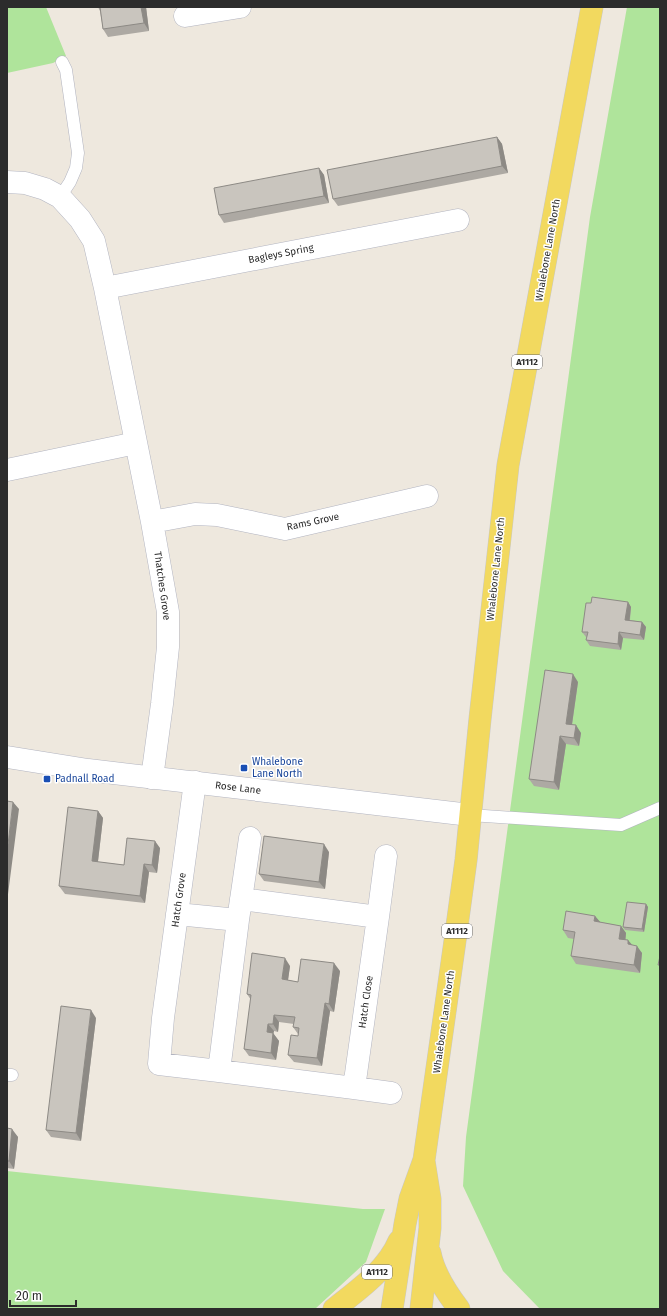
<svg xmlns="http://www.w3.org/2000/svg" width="667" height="1316" font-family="'Fira Sans',sans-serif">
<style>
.green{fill:#afe49b}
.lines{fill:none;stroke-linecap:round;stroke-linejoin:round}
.lane-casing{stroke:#b2b4c0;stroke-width:13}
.street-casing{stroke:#b2b4c0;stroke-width:23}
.secondary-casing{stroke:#b2b4c0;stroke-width:23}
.primary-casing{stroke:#c8c8c8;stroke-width:23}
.lane{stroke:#fff;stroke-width:12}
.street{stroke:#fff;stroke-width:22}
.secondary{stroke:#fff;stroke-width:22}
.primary{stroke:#f2d95f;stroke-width:22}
.wall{fill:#ada9a3}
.shaded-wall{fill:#8d8a85}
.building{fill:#c9c5be;stroke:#8d8a85}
.transit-dot{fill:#1a4fb4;stroke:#fff;stroke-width:1.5}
.labels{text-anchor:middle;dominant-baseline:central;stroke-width:3;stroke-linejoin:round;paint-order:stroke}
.shield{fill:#fff;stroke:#6b6b6b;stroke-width:1}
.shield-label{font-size:9px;font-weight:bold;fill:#2c2c2c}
.street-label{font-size:10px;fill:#2c2c2c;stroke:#fff}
.transit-label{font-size:10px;fill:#164399;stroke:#fff;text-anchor:start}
</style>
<rect width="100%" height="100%" fill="#eee8de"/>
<!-- green -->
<path class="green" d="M7,7H46L66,56L53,63L7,73Z
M627,7H660V1309H540L503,1271L463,1186L466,1137L590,217Z
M7,1171L363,1209H385L366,1262L315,1309H7Z"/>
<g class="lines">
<defs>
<path id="lane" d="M60,197L70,182L76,168L78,153L66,70L62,62
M470,815L621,825L660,808
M7,1075H12"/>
<path id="street" d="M185,16L240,7
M7,182L25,183L45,189L60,197L80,219L94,241L105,288L152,522L168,612V647L162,704L152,778
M105,288L458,220
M7,470L136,443
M152,522L195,514L217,515L285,529L427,496
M195,782L163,1018L159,1064L219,1071L238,920
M177,914L238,920L250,838
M378,917L386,856
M219,1071L354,1088L378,917L241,899
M354,1088L391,1093"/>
<path id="secondary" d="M7,757L88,770L470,815"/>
<path id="primary" d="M430,1253C434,1274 446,1292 459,1309
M334,1309C358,1290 387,1270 399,1241
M392,1309L405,1224L410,1199L424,1160L454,948L466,860L480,719L508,465L592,7
M421,1309L430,1228V1199L424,1161"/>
</defs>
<!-- lane casing -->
<use href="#lane" class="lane-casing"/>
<!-- street casing -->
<use href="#street" class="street-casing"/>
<!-- secondary casing -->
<use href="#secondary" class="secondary-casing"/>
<!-- primary casing -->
<use href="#primary" class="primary-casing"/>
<!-- lane -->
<use href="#lane" class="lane"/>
<!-- street -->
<use href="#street" class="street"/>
<!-- secondary -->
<use href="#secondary" class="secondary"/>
<!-- primary -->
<use href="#primary" class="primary"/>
</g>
<!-- wall -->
<path class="wall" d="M98,7H146L149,31L108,37L103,29L100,11Z
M497,137L502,144L508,173L338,206L333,199Z
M319,168L324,175L329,203L224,223L219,215Z
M628,602L631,607L630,620L642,622L646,627L644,640L623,638L621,650L590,646L586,640L587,637H586L582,632L591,603Z
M578,682L572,725L581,733L579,746L566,744L559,790L534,786L529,779Z
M98,811L103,818L98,862L124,865L160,848L157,873L149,872L145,903L65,894L59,886Z
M329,852L325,889L264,881L259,874Z
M646,904L648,907L644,932L625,930L623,927Z
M595,916L600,922L621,926L626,933L625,939L642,953L640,973L576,964L571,956L574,939L568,938L563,930Z
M290,966L288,980L298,982L340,971L334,1012L330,1011L322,1066L294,1062L288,1055L298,1036V1034L293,1027L294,1024L279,1022L278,1032L274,1031L273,1033L279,1041L276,1060L249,1056L244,1049L251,1000L247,994Z
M96,1018L81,1141L51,1137L46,1130Z
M7,1128L18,1137L14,1169L7,1168Z"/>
<!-- shaded-wall -->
<path class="shaded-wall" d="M141,7H146L149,31L144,23Z
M497,137L502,144L508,173L502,166Z
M319,168L324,175L329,203L324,196Z
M628,602L631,607L629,625L625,620Z
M642,622L646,627L644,640L640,635Z
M619,632L623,638L621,650L618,644Z
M573,674L578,682L571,731L566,724Z
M576,725L581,733L579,746L574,738Z
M560,736L566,744L559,790L554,782Z
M13,802L19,809L7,902V853Z
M98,811L103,818L97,869L92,861Z
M155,841L160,848L157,873L152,865Z
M324,844L329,852L325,889L319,882Z
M144,864L149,872L145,903L140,896Z
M646,904L648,907L644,932L642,929Z
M595,916L601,923L594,921Z
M621,926L626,933L625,946L619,939Z
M628,940L634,947L628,944Z
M637,946L642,953L640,973L634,965Z
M285,958L290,966L287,987L282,979Z
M334,963L340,971L334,1012L329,1004Z
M325,1003L330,1011L322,1066L317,1058Z
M91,1010L96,1018L81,1141L76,1133Z
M274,1015L279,1022L278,1032L273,1024Z
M268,1024L274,1031L272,1040L267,1032Z
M273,1033L279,1041L276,1060L271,1053Z
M12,1129L18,1137L14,1169L9,1161Z"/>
<!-- building -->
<path class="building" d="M100,7H141L144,23L103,29Z
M497,137L502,166L333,199L327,170Z
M319,168L324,196L219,215L214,188Z
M592,597L628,602L625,620L642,622L640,635L619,632L618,644L586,640L588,632H582L586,603H591Z
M545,670L573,674L566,724L576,725L574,738L560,736L554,782L529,779Z
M7,801L13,802L7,853Z
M68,807L98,811L92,861L124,865L127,838L155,841L152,865L144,864L140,896L59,886Z
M264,836L324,844L319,882L259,874Z
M627,902L646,904L642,929L623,927Z
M566,911L595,916L594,921L621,926L619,939L628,940V944L637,946L634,965L571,956L575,932L563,930Z
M252,953L285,958L282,979L298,982L301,959L334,963L329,1004L325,1003L317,1058L288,1055L291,1035L298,1036L299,1028L293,1027L295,1017L274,1015L273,1024H268L267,1032L273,1033L271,1053L244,1049L251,995L247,994Z
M660,956V965H658Z
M61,1006L91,1010L76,1133L46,1130Z
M7,1128L12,1129L9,1161H7Z"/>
<!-- markers -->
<g class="transit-dot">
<rect x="240" y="764" width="8" height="8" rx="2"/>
<rect x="43" y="775" width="8" height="8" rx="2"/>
</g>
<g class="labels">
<!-- shield labels -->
<g class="shield">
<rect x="512" y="355" width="30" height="14" rx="3"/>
<rect x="442" y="924" width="30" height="14" rx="3"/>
<rect x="362" y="1265" width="30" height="14" rx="3"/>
</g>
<g class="shield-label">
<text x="527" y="362">A1112</text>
<text x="457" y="931">A1112</text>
<text x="377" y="1272">A1112</text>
</g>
<!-- street labels -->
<g class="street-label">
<text transform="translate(548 250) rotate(-80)">Whalebone Lane North</text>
<text transform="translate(281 254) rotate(-11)">Bagleys Spring</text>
<text transform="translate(313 522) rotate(-12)">Rams Grove</text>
<text transform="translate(496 569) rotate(-84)">Whalebone Lane North</text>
<text transform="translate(162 586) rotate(82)">Thatches Grove</text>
<text transform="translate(238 788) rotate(7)">Rose Lane</text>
<text transform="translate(179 900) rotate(-82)">Hatch Grove</text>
<text transform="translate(366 1002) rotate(-82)">Hatch Close</text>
<text transform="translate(444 1022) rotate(-82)">Whalebone Lane North</text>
</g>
<!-- transit labels -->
<g class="transit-label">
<text x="252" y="762">Whalebone<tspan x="252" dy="12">Lane North</tspan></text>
<text x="55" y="779">Padnall Road</text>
</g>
</g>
<!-- border -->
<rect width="667" height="1316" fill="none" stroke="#2c2c2c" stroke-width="16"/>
<!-- scale -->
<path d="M10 1300v6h66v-6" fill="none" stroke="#2c2c2c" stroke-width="2"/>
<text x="16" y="1300" font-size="12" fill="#2c2c2c" stroke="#ffffff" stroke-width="3" paint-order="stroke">20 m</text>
</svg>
